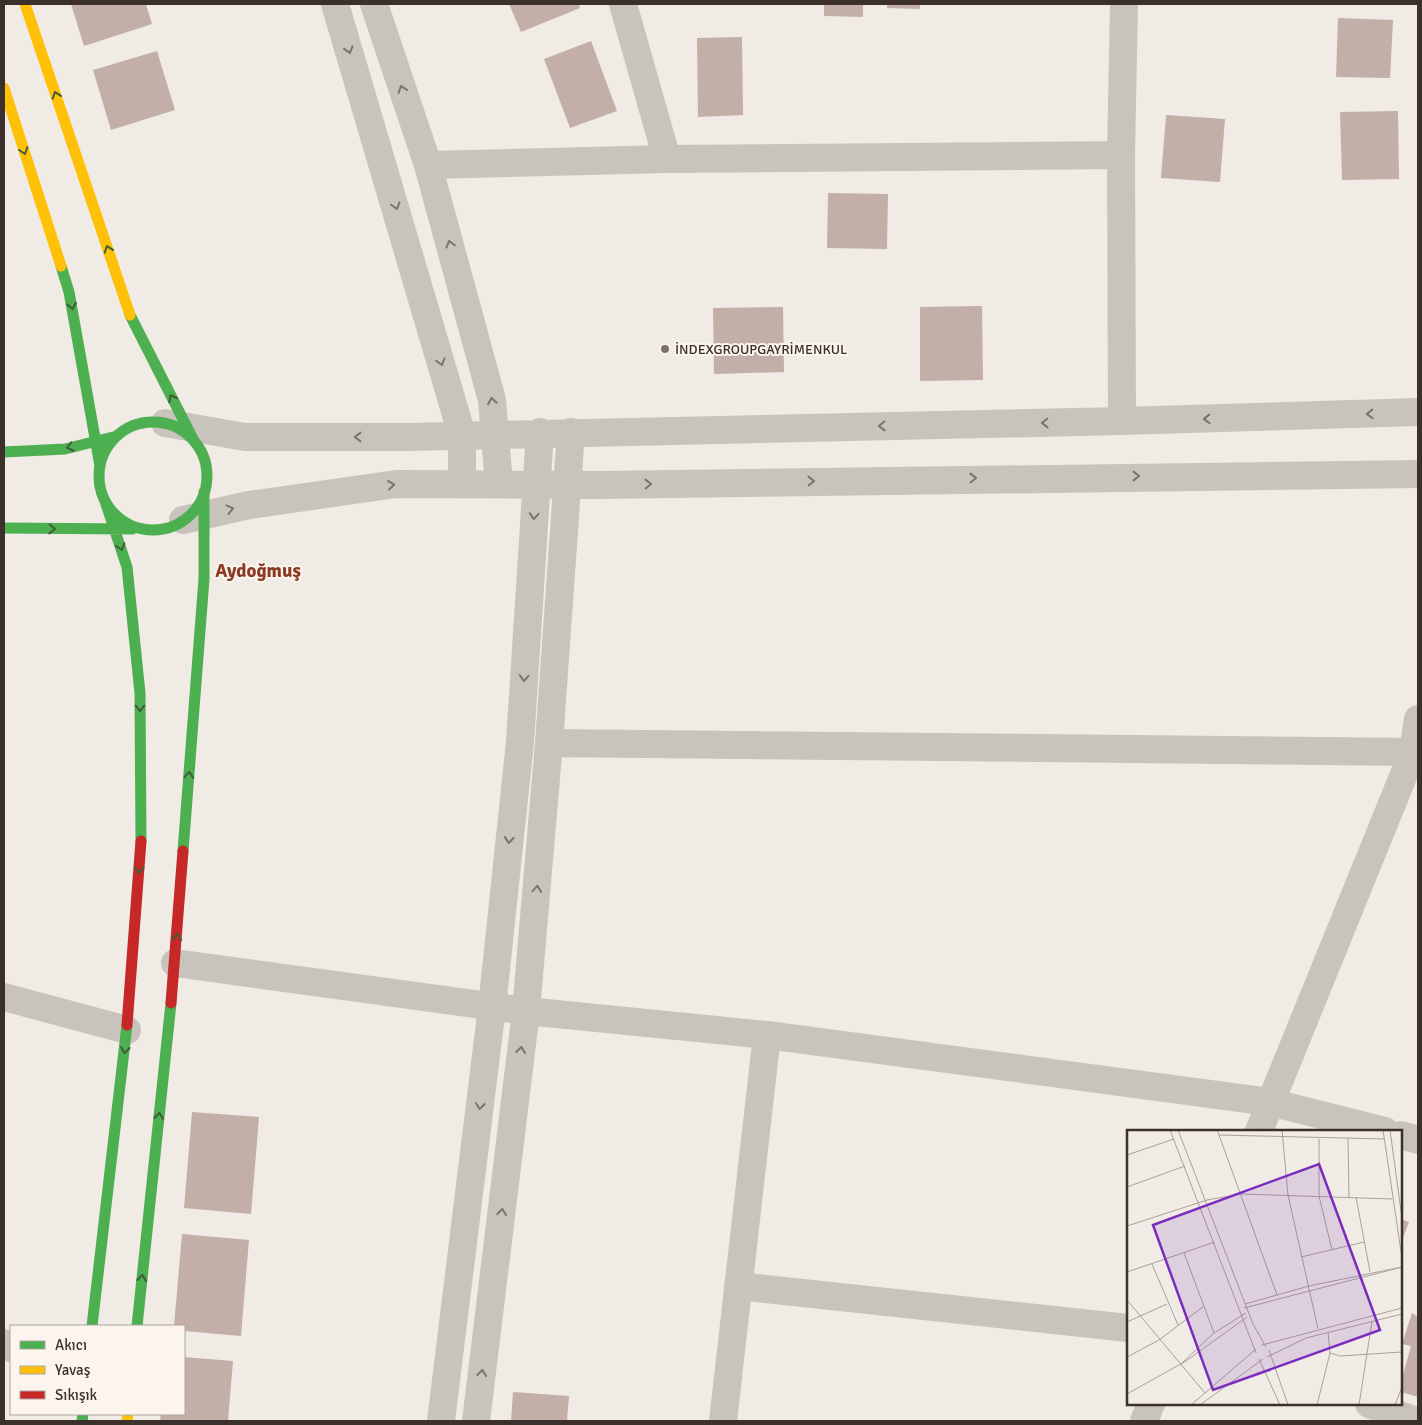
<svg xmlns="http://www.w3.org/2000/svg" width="1422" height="1425" font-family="Signika,sans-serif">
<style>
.building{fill:#c3afa7}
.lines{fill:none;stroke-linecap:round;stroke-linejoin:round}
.street{stroke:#c9c3be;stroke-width:28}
.fast{stroke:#4caf50;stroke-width:11}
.slow{stroke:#ffc107;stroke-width:11}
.jam{stroke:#c62828;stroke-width:11}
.oneway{stroke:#7b726d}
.oneway2{stroke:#415c38}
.poi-dot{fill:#7a716c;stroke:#fbf5ee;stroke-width:2}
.labels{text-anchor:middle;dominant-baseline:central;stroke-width:4;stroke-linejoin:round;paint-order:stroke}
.poi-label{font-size:14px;fill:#3b302b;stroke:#fbf5ee;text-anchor:start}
.district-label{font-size:19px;font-weight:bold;fill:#8c3b22;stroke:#fbf5ee}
.inset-road{fill:none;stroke:#a8a09b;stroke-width:1}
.view{fill:#7b2cbf;fill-opacity:0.15;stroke:#7b2cbf;stroke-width:2.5}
.inset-edge{fill:none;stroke:#3b302b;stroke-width:2.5}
</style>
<rect width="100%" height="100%" fill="#f0ebe5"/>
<!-- building -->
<path class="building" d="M71,4H146L152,24L84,46Z
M509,4H579L580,8L521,32Z
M824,4H863V17L824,16Z
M887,4H920V9L887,8Z
M1338,18L1393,20L1390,78L1336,77Z
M742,37L743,115L698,117L697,38Z
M591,41L617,111L570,128L544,59Z
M157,51L175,110L111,130L93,70Z
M1398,111L1399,179L1342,180L1340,112Z
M1166,115L1225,119L1220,182L1161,178Z
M828,193L888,194L887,249L827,248Z
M982,306L983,380L920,381V307Z
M783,307L784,372L714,374L713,308Z
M192,1112L259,1117L251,1214L184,1208Z
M1401,1219L1409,1222L1401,1243Z
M182,1234L249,1240L241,1336L184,1331V1326H174Z
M1412,1313L1418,1317V1397L1401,1392V1382L1411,1346L1402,1344Z
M184,1357L233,1361L228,1421H160L161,1414H184Z
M513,1392L569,1396L567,1421H511Z"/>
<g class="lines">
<!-- street -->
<path class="street" d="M335,4L462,435V484
M374,4L428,165L492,400L499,484
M623,4L667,159
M428,165L667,159L1121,155
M1122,421L1121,155L1124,4
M165,423L245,437H407L1122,421L1418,412
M183,520L249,505L396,484L599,485L1418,474
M549,743L1418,752
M175,963L526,1011L767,1035L1270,1102L1385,1131
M4,997L127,1030
M1259,1131L1413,752L1418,719
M1401,1135L1418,1140
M738,1286L1128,1328
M4,1343L11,1348
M1369,1404L1416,1421
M441,1421L492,1007L520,742L540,432
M476,1421L526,1011L549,743L571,432
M723,1421L767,1035
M1144,1421L1151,1404"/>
<!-- fast -->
<path class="fast" d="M61,266L69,292L100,466
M130,315L194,441
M99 476a54 54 0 1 1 108 0a54 54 0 1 1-108 0Z
M4,452L65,449L113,437
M105,501L127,567L140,693L141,841
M4,528L132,529
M183,851L204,579V492
M92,1326L127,1025
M137,1326L171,1003
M82,1421L83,1414"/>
<!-- slow -->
<path class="slow" d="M25,4L130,315
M4,88L61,266
M127,1421L128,1414"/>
<!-- jam -->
<path class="jam" d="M171,1003L183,851
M127,1025L141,841"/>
</g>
<!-- one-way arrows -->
<defs><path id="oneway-chevron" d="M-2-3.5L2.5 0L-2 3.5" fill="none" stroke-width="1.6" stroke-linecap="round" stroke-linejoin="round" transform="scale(1.25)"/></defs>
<g class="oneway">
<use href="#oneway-chevron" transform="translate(349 50) rotate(73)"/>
<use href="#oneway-chevron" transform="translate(402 89) rotate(-109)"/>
<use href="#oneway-chevron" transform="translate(396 206) rotate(74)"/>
<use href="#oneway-chevron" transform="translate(450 244) rotate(-105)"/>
<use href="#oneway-chevron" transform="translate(441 362) rotate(74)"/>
<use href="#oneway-chevron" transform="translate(492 401) rotate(-99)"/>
<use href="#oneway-chevron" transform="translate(1370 414) rotate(178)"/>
<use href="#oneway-chevron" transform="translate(1207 419) rotate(178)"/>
<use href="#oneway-chevron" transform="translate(1045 423) rotate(179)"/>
<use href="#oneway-chevron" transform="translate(882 426) rotate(179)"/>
<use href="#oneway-chevron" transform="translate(358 437) rotate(180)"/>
<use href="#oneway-chevron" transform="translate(1136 476)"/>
<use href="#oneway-chevron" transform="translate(973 478) rotate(-1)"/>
<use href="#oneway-chevron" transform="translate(811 481) rotate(-1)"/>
<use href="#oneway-chevron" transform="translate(648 484) rotate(-1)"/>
<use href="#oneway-chevron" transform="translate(391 485) rotate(-6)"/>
<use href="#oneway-chevron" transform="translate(230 509) rotate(-13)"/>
<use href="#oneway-chevron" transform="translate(534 516) rotate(94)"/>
<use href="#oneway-chevron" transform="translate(524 678) rotate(94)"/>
<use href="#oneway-chevron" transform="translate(509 840) rotate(96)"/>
<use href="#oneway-chevron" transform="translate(537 889) rotate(-85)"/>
<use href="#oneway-chevron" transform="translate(521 1050) rotate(-83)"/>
<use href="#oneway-chevron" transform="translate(480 1106) rotate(97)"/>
<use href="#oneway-chevron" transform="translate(502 1212) rotate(-83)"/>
<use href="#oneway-chevron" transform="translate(482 1373) rotate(-83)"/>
</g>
<g class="oneway2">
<use href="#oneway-chevron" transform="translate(56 95) rotate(-109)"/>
<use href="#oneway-chevron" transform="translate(24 151) rotate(72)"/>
<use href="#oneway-chevron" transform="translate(108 249) rotate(-109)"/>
<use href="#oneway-chevron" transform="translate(72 306) rotate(79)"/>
<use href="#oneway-chevron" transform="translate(172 398) rotate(-117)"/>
<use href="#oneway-chevron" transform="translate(70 447) rotate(168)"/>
<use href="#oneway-chevron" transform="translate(52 529) rotate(1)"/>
<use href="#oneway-chevron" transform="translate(121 547) rotate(72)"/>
<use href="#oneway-chevron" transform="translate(140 708) rotate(90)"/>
<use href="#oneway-chevron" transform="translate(189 775) rotate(-86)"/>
<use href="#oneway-chevron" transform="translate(139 870) rotate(94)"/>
<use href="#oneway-chevron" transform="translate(177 937) rotate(-86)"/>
<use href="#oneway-chevron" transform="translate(125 1050) rotate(97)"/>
<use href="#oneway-chevron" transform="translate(159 1116) rotate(-84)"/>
<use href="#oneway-chevron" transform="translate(142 1278) rotate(-84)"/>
</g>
<!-- markers -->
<circle class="poi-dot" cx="665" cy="349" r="5"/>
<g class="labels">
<!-- poi labels -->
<g class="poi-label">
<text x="675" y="349">İNDEXGROUPGAYRİMENKUL</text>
</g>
<!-- district labels -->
<g class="district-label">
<text x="258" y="571">Aydoğmuş</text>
</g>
</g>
<!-- overview -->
<g transform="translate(1127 1130)">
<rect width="275" height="275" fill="#f0ebe5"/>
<path class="inset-road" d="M43,0L129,223M51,0L126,194L139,217M90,0L92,5L257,9M155,0L161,65L191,199M256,0L275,128M263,0L275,88M92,5L150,165M192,9V66L205,120M221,9L222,67M0,25L47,9M0,57L58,36M229,67L243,142M0,96L80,70L114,64L265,69M57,123L87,203M174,127L237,112M25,134L51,195M0,142L88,112M0,170L78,263M118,174L182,156L275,137M117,178L275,137M0,192L40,174M135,215L275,178M142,220L161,275M203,223L213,226L275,222M0,227L32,210L77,176M140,227L179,208L275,184M132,229L153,275M55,233L87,203L119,183M0,264L59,231L120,187M64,275L129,219M73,275L136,229M190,275L203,223L201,202M232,275L245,191M268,275L275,257"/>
<path class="view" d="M192,34L253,200L86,260L26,95Z"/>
<rect width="275" height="275" class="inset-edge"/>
</g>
<!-- border -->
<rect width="1422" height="1425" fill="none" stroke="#3b302b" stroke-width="10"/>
<!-- legend -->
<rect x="10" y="1325" width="175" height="90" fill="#fbf5ee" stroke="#aea6a0"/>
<rect x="20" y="1341" width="25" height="8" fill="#4caf50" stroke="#aea6a0"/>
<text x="55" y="1350" font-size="15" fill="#3b302b">Akıcı</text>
<rect x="20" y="1366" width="25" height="8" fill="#ffc107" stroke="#aea6a0"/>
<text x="55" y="1375" font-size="15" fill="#3b302b">Yavaş</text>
<rect x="20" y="1391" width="25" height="8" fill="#c62828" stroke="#aea6a0"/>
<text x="55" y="1400" font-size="15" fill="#3b302b">Sıkışık</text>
</svg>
